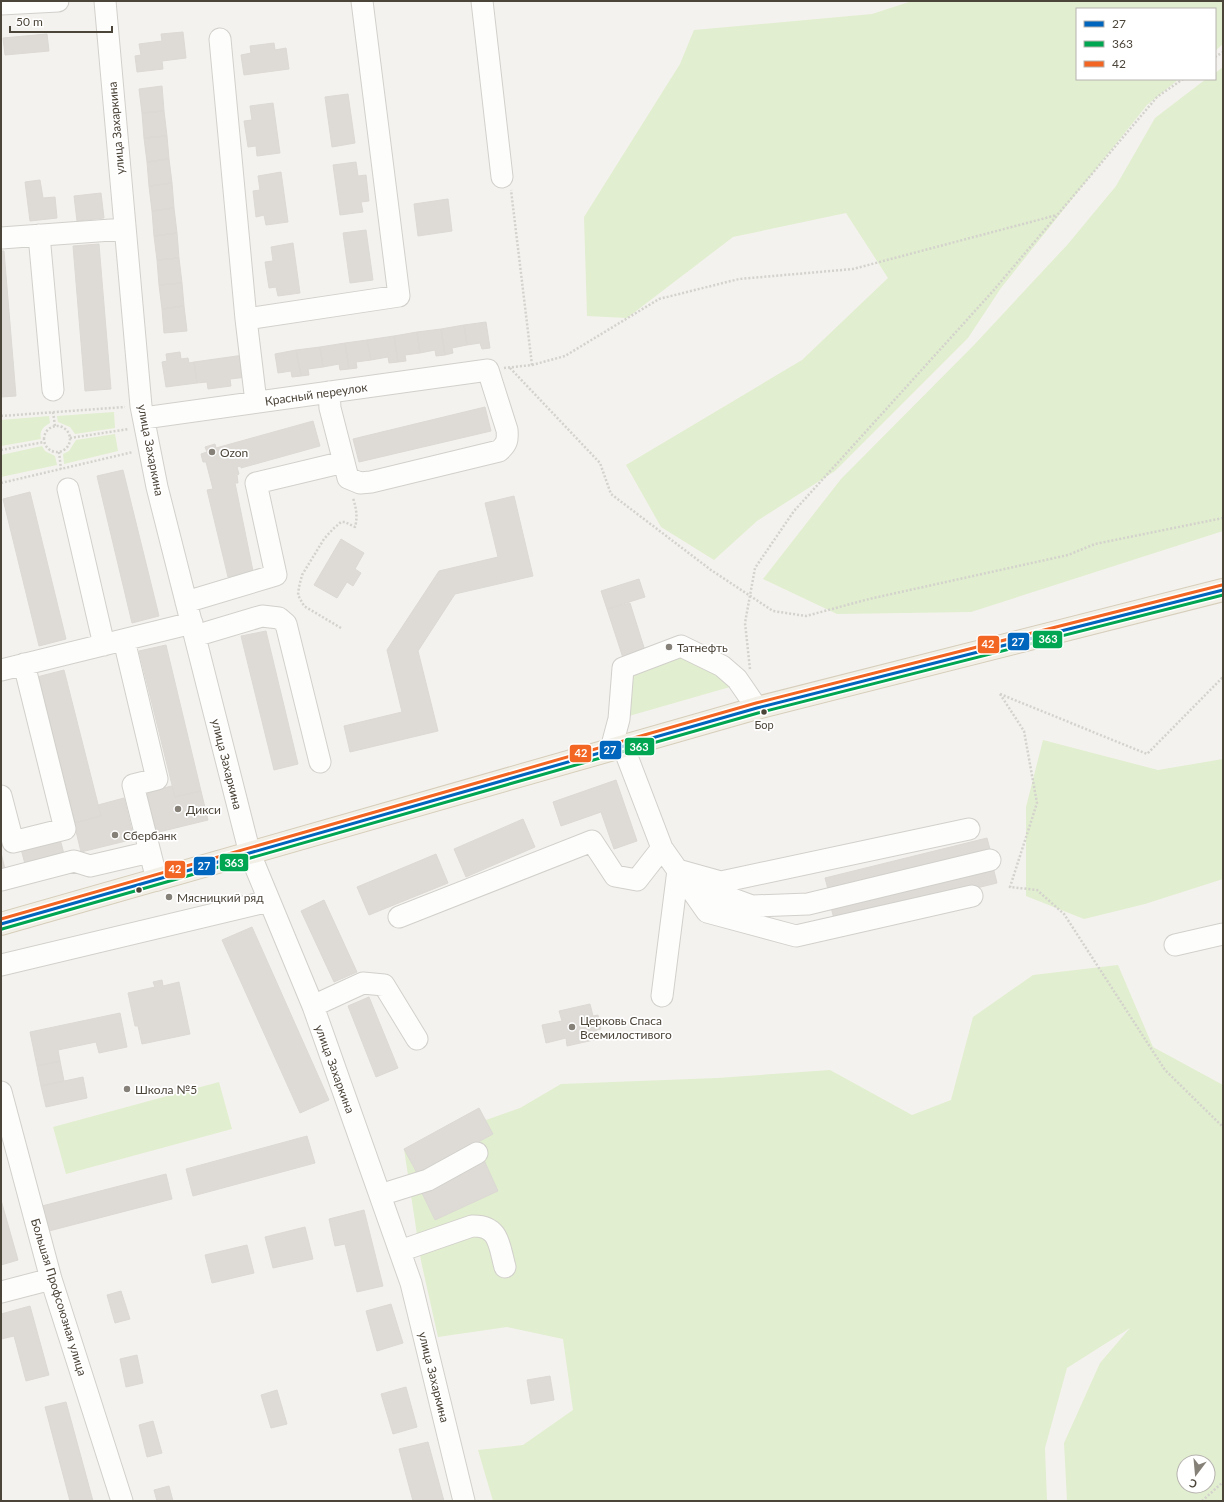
<svg xmlns="http://www.w3.org/2000/svg" width="1224" height="1502" font-family="Lato,sans-serif">
<style>
.green{fill:#e1eecf;fill-rule:evenodd}
.building{fill:#dedbd6;stroke:#dcd9d4}
.lines{fill:none;stroke-linecap:round;stroke-linejoin:round}
.minor-casing{stroke:#d2d0cb;stroke-width:23}
.major-casing{stroke:#d6cebb;stroke-width:24}
.path{stroke:#d3d2cc;stroke-width:2.5;stroke-dasharray:2 2;stroke-linecap:butt}
.minor{stroke:#fdfdfc;stroke-width:21}
.major{stroke:#f2efe6;stroke-width:22}
.bus-1-casing{stroke:#fff;stroke-width:6}
.bus-2-casing{stroke:#fff;stroke-width:6}
.bus-3-casing{stroke:#fff;stroke-width:6}
.bus-1{stroke:#0065bd;stroke-width:3}
.bus-2{stroke:#00a651;stroke-width:3}
.bus-3{stroke:#f26522;stroke-width:3}
.poi-dot{fill:#868178;stroke:#fff;stroke-width:1.5}
.bus-dot{fill:#4b4439;stroke:#fff;stroke-width:1.5}
.labels{text-anchor:middle;dominant-baseline:central;stroke-width:3.5;stroke-linejoin:round;paint-order:stroke}
.bus-label{font-size:11px;fill:#4b4439;stroke:#fff}
.street-label{font-size:12px;fill:#4b4439;stroke:#fff}
.poi-label{font-size:12px;fill:#4b4439;stroke:#fff;text-anchor:start}
.line-badge{stroke:#fff;stroke-width:1.5}
.badge-label{font-size:11px;text-anchor:middle;font-weight:bold;fill:#fff}
</style>
<rect width="100%" height="100%" fill="#f4f2ee"/>
<!-- green -->
<path class="green" d="M912,1H1223V44L1215,51V9H1077V79H1179L1147,105L1001,288L968,338L835,471L757,521L714,560L661,527L626,465L802,360L888,278L846,213L733,237L627,318L587,316L584,217L680,64L694,30L872,14Z
M1223,67V531L971,612L837,614L763,579L841,479L974,345L1068,244L1116,186L1155,118L1206,79H1215V73Z
M114,412L115,428L75,434L70,427L58,422L57,416Z
M49,416L50,423C43,427 39,431 41,439L1,446V420Z
M115,434L118,451L64,464L63,454L69,451L76,440Z
M42,446L45,451L55,456L57,465L1,477V455Z
M680,654L717,672L730,687L629,716L631,672Z
M1043,740L1158,770L1223,759V879L1145,904L1084,919L1026,896V807Z
M1118,965L1153,1047L1223,1085V1501H1067L1064,1443L1100,1363L1130,1328L1067,1368L1045,1448L1047,1501H493L478,1450L523,1445L573,1410L563,1339L507,1327L438,1337L421,1261L404,1149L520,1108L561,1084L717,1078L830,1070L912,1115L951,1100L973,1017L1033,975ZM1184,1462H1208V1486H1184Z
M219,1082L232,1129L66,1174L53,1127Z"/>
<!-- building -->
<path class="building" d="M183,32L186,58L162,61L163,69L137,72L135,56L141,55L139,44L162,41L161,34Z
M47,34L49,51L5,55L3,38Z
M274,43L275,50L286,48L289,69L244,75L241,55L251,53L250,46Z
M162,86L164,111L142,113L139,89Z
M348,94L355,143L332,147L325,97Z
M273,103L280,153L257,156L256,146L248,147L244,121L252,120L250,106Z
M164,111L167,136L144,138L142,113Z
M167,136L169,159L147,162L144,138Z
M169,159L172,183L149,186L147,162Z
M356,162L358,176L366,175L369,201L361,202L363,212L340,215L333,165Z
M281,172L288,222L266,225L264,215L256,217L253,191L260,190L258,176Z
M40,180L43,198L55,197L57,218L30,221L25,182Z
M172,183L174,208L152,211L149,186Z
M101,193L104,218L77,221L74,196Z
M448,199L452,231L418,236L414,204Z
M174,208L177,233L154,236L152,211Z
M366,230L373,280L350,283L343,233Z
M177,233L179,258L157,260L154,236Z
M293,243L300,293L278,296L276,287L269,288L265,262L273,261L271,247Z
M99,244L111,389L85,391L73,246Z
M1,251H4L16,396L1,397Z
M179,258L182,283L159,285L157,260Z
M182,283L184,306L162,309L159,285Z
M184,306L187,331L164,333L162,309Z
M486,322L490,348L482,349L480,343L467,345L464,325Z
M464,325L467,345L452,348L453,353L445,355L441,329Z
M441,329L445,355L436,356L435,350L420,353L417,332Z
M417,332L420,353L405,355L406,361L398,362L394,336Z
M394,336L398,362L389,363L388,357L371,360L367,340Z
M367,340L371,360L356,362L357,368L349,369L345,343Z
M345,343L349,369L340,370L339,364L323,367L320,347Z
M320,347L323,367L308,369L309,375L301,376L296,350Z
M296,350L301,376L292,377L291,371L278,373L275,354Z
M180,352L181,359L188,358L189,363L194,362L197,383L166,387L162,362L167,361L166,354Z
M244,355L247,377L230,379L231,386L208,389L207,382L197,383L194,362Z
M485,407L491,431L359,462L353,439Z
M313,421L320,446L241,468V466L237,467L239,474L237,475L238,483H235L253,571L228,577L207,490L213,489L206,462H203L201,454L207,452L205,447L215,444L216,448Z
M123,470L159,616L132,623L97,476Z
M30,492L66,639L39,646L3,499Z
M514,496L533,576L455,594L418,651L438,731L350,752L344,726L402,712L387,650L439,571L498,557L485,503Z
M341,539L364,553L355,569L361,573L353,586L347,582L337,598L314,585Z
M639,579L645,597L607,609L601,591Z
M630,603L647,657L625,664L607,609Z
M266,631L298,764L274,770L241,636Z
M166,645L201,791L175,797L139,651Z
M64,670L101,816L74,823L37,677Z
M616,780L637,841L614,849L601,812L561,826L553,802Z
M172,786L175,797L201,791L208,820L155,833L145,792Z
M124,798L134,839L81,852L74,823L101,816L98,805Z
M523,819L535,847L466,877L454,849Z
M987,838L991,853L829,893L825,878Z
M60,839L64,854L25,864L21,849Z
M1,853L5,869L1,870Z
M436,854L448,883L369,915L357,887Z
M993,867L997,883L835,923L831,907Z
M324,900L357,972L334,982L301,911Z
M252,927L329,1100L300,1113L222,940Z
M162,980L163,986L179,982L190,1034L142,1044L138,1026H135L128,993L155,987L153,982Z
M369,997L398,1068L376,1077L348,1006Z
M590,1004L593,1016L598,1015L601,1029L596,1030L598,1039L567,1046L566,1038L546,1043L542,1025L562,1021L559,1011Z
M120,1013L127,1047L99,1053L96,1042L58,1050L60,1061L37,1066L30,1032Z
M60,1061L64,1081L41,1086L37,1066Z
M83,1077L87,1098L46,1107L41,1086Z
M479,1108L493,1134L418,1175L404,1149Z
M307,1136L315,1163L193,1196L186,1169Z
M484,1160L498,1191L435,1220L420,1189Z
M166,1174L172,1199L49,1231L42,1206Z
M1,1200L18,1260L1,1265Z
M364,1210L383,1286L357,1292L345,1244L335,1246L329,1219Z
M305,1227L313,1259L273,1268L265,1237Z
M247,1245L254,1273L212,1283L205,1255Z
M121,1291L130,1319L115,1323L107,1295Z
M391,1304L403,1343L377,1351L366,1311Z
M30,1306L49,1375L26,1381L14,1336L1,1339V1314Z
M137,1355L143,1383L126,1387L120,1359Z
M550,1376L554,1400L531,1404L527,1380Z
M406,1387L417,1427L393,1434L381,1394Z
M277,1390L287,1424L271,1428L261,1395Z
M66,1402L93,1501H70L45,1407Z
M153,1421L162,1453L147,1457L139,1425Z
M428,1442L444,1501H413L399,1449Z
M169,1486L173,1501H157L154,1490Z"/>
<g class="lines">
<defs>
<path id="minor" d="M105,1L141,406L157,487L250,854L313,1006L411,1283L464,1501
M482,1L502,177
M1,4L58,1
M220,39L246,319L256,402
M39,235L53,390
M1,238L125,229
M246,319L399,296L362,1
M144,418L488,370L507,430C508,440 507,444 499,451L371,482L360,483L348,478L330,408L329,392
M68,489L104,645
M186,602L276,575L256,483L344,462
M195,636L262,616L279,618L286,624L320,762
M124,640L157,779L133,785L157,880
M1,670L192,623
M623,746L662,848L707,912L796,936L972,896
M611,749L619,719L623,668L681,646L722,666L737,679L757,708
M1,796L13,842L65,829L24,664
M1,880L74,861L90,866L150,852
M698,886L752,906L808,904L990,860
M399,917L592,841L615,876L637,880L662,848
M1175,945L1223,934
M1,965L269,901
M662,996L678,870L721,882L969,829
M313,1006L363,983L384,985L417,1039
M1,1092L51,1279L122,1501
M380,1195L428,1180L477,1153
M400,1251L472,1226C500,1225 499,1246 505,1267
M1,1292L51,1279"/>
<path id="major" d="M1,924L757,708L1223,590"/>
</defs>
<!-- minor casing -->
<use href="#minor" class="minor-casing"/>
<!-- major casing -->
<use href="#major" class="major-casing"/>
<!-- path -->
<path class="path" d="M1215,57L1223,52
M532,365L565,356L659,299L739,279L853,269L1057,215
M504,368L532,365L511,190
M510,368L600,463L611,494L711,570L773,611L806,616L869,599L1068,555L1095,544L1223,518
M53,412L55,426
M1,416L125,407
M44 439a13 13 0 1 1 26 0a13 13 0 1 1-26 0Z
M70,438L129,429
M1,450L44,442
M59,452L61,469
M1,483L133,452
M341,628L304,606L298,595L299,587L302,575L324,539L333,529L341,522H345L355,527C358,516 356,508 353,498
M750,669L745,623L755,568L794,511L993,291L1157,97L1183,79
M1000,694L1024,731L1037,803L1010,887L1037,890L1064,914L1165,1070L1223,1127
M1000,694L1147,754L1223,677
M1202,1501L1223,1482"/>
<!-- minor -->
<use href="#minor" class="minor"/>
<!-- major -->
<use href="#major" class="major"/>
<defs>
<path id="bus-1" d="M1,924L757,708L1223,590"/>
<path id="bus-2" d="M2,929L758,713L1223,595"/>
<path id="bus-3" d="M1,919L756,703L1222,585"/>
</defs>
<!-- bus-1 casing -->
<use href="#bus-1" class="bus-1-casing"/>
<!-- bus-2 casing -->
<use href="#bus-2" class="bus-2-casing"/>
<!-- bus-3 casing -->
<use href="#bus-3" class="bus-3-casing"/>
<!-- bus-1 -->
<use href="#bus-1" class="bus-1"/>
<!-- bus-2 -->
<use href="#bus-2" class="bus-2"/>
<!-- bus-3 -->
<use href="#bus-3" class="bus-3"/>
</g>
<!-- markers -->
<g class="poi-dot">
<circle cx="212" cy="452" r="4"/>
<circle cx="669" cy="647" r="4"/>
<circle cx="178" cy="809" r="4"/>
<circle cx="115" cy="835" r="4"/>
<circle cx="169" cy="897" r="4"/>
<circle cx="572" cy="1027" r="4"/>
<circle cx="127" cy="1089" r="4"/>
</g>
<g class="bus-dot">
<circle cx="764" cy="712" r="3.5"/>
<circle cx="139" cy="890" r="3.5"/>
</g>
<g class="labels">
<!-- bus labels -->
<g class="bus-label">
<text x="764" y="724">Бор</text>
</g>
<!-- street labels -->
<g class="street-label">
<text transform="translate(116 128) rotate(-95)">улица Захаркина</text>
<text transform="translate(316 394) rotate(-8)">Красный переулок</text>
<text transform="translate(151 450) rotate(79)">улица Захаркина</text>
<text transform="translate(227 764) rotate(76)">улица Захаркина</text>
<text transform="translate(335 1069) rotate(70)">улица Захаркина</text>
<text transform="translate(59 1297) rotate(73)">Большая Профсоюзная улица</text>
<text transform="translate(434 1377) rotate(76)">улица Захаркина</text>
</g>
<!-- poi labels -->
<g class="poi-label">
<text x="220" y="452">Ozon</text>
<text x="677" y="647">Татнефть</text>
<text x="186" y="809">Дикси</text>
<text x="123" y="835">Сбербанк</text>
<text x="177" y="897">Мясницкий ряд</text>
<text x="580" y="1020">Церковь Спаса<tspan x="580" dy="14">Всемилостивого</tspan></text>
<text x="135" y="1089">Школа №5</text>
</g>
</g>
<g class="line-badge">
<rect x="1032" y="630" width="31" height="19" rx="4" fill="#00a651"/>
<rect x="1007" y="632" width="23" height="19" rx="4" fill="#0065bd"/>
<rect x="977" y="635" width="23" height="19" rx="4" fill="#f26522"/>
<rect x="624" y="737" width="31" height="19" rx="4" fill="#00a651"/>
<rect x="599" y="740" width="23" height="20" rx="4" fill="#0065bd"/>
<rect x="569" y="744" width="23" height="19" rx="4" fill="#f26522"/>
<rect x="219" y="853" width="30" height="19" rx="4" fill="#00a651"/>
<rect x="193" y="856" width="23" height="20" rx="4" fill="#0065bd"/>
<rect x="164" y="860" width="22" height="19" rx="4" fill="#f26522"/>
</g>
<g class="badge-label">
<text x="1048" y="643">363</text>
<text x="1018" y="646">27</text>
<text x="988" y="648">42</text>
<text x="639" y="751">363</text>
<text x="610" y="754">27</text>
<text x="581" y="757">42</text>
<text x="234" y="867">363</text>
<text x="204" y="870">27</text>
<text x="175" y="873">42</text>
</g>
<!-- border -->
<rect width="1224" height="1502" fill="none" stroke="#4b4439" stroke-width="4"/>
<!-- legend -->
<rect x="1076" y="8" width="140" height="72" fill="#ffffff" stroke="#b7b4b0"/>
<rect x="1084" y="21" width="20" height="6" fill="#0065bd" stroke="#b7b4b0"/>
<text x="1112" y="28" font-size="12" fill="#4b4439">27</text>
<rect x="1084" y="41" width="20" height="6" fill="#00a651" stroke="#b7b4b0"/>
<text x="1112" y="48" font-size="12" fill="#4b4439">363</text>
<rect x="1084" y="61" width="20" height="6" fill="#f26522" stroke="#b7b4b0"/>
<text x="1112" y="68" font-size="12" fill="#4b4439">42</text>
<!-- north arrow -->
<g transform="translate(1196 1474) rotate(196)"><circle r="19" fill="#ffffff" stroke="#b7b4b0"/>
<path d="M0-3L7 15L0 10L-7 15Z" fill="#868178"/>
<text y="-6" font-size="11" font-weight="bold" text-anchor="middle" fill="#4b4439">С</text>
</g>
<!-- scale -->
<path d="M10 26v6h102v-6" fill="none" stroke="#4b4439" stroke-width="2"/>
<text x="16" y="26" font-size="12" fill="#4b4439" stroke="#ffffff" stroke-width="3" paint-order="stroke">50 m</text>
</svg>
